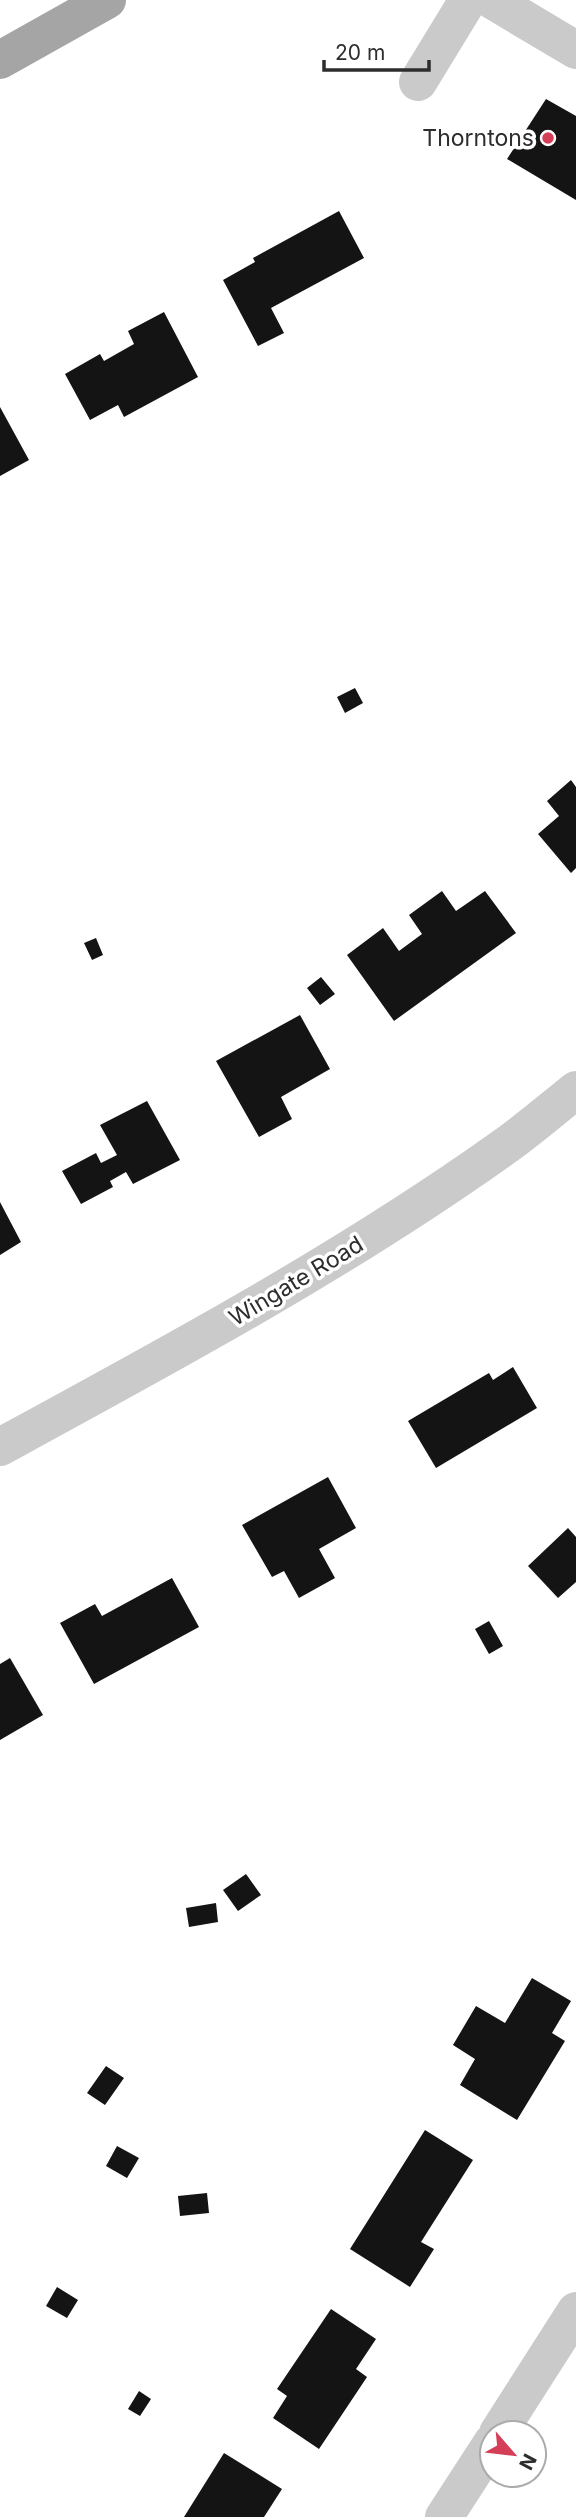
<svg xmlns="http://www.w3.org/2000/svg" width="576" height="2517" font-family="Inter,sans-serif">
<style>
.building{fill:#141414}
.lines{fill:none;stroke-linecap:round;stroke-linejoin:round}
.minor{stroke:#cacaca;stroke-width:38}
.major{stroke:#a5a5a5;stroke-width:38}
.poi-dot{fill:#d53e57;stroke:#fff;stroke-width:2.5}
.labels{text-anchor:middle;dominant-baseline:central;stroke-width:7;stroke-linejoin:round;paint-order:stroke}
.poi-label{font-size:23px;fill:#2d2d2d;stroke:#fff;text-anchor:end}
.street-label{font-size:23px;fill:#2d2d2d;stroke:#fff}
</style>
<rect width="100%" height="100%" fill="#fff"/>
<!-- building -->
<path class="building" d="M546,99L576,116V200L507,159Z
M339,211L364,258L271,308L284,333L258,346L223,280L255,262L253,258Z
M164,312L198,377L124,417L118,405L90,420L65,374L100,354L104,361L134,344L128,331Z
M0,407L29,460L0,476Z
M355,688L363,703L345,713L337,697Z
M571,780L576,787V868L571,873L538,834L559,816L547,801Z
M442,891L456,911L485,891L516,933L394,1021L347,955L383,928L399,951L422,934L409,915Z
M96,938L103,955L92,960L84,943Z
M321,977L335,994L320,1005L307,988Z
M300,1015L330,1069L281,1097L292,1119L259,1137L216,1061Z
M147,1101L180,1160L133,1184L126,1172L110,1181L113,1187L81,1204L62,1171L96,1153L101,1163L117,1155L100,1125Z
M0,1202L21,1242L0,1255Z
M513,1367L537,1408L436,1468L408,1421L489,1373L493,1380Z
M328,1477L356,1528L319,1549L335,1578L299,1598L284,1571L272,1577L242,1525Z
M568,1528L576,1537V1582L558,1598L528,1566Z
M172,1578L199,1627L94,1684L60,1623L95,1604L102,1616Z
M489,1621L503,1646L489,1654L475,1629Z
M10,1658L43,1715L0,1740V1664Z
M246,1874L261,1895L238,1911L223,1890Z
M216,1903L218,1922L189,1927L186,1908Z
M532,1978L571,2001L552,2033L565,2041L517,2120L460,2085L475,2059L453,2045L476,2006L505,2023Z
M106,2066L124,2078L105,2105L87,2093Z
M425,2130L473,2160L421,2242L434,2249L410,2287L350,2249Z
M117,2146L139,2158L127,2178L106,2166Z
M207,2193L209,2213L180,2216L178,2196Z
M57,2287L78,2300L67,2318L46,2306Z
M331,2309L376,2339L356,2369L367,2377L319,2449L273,2418L287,2396L277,2389Z
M139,2391L151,2399L140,2416L128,2409Z
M224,2453L282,2489L264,2517H184Z"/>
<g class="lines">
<!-- minor -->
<path class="minor" d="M492,0L576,50
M418,82L468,0
M0,1447C171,1354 342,1262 501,1149C527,1131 551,1110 576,1090
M498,2433L576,2311
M444,2517L492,2443"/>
<!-- major -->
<path class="major" d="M0,60L107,0"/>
</g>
<!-- markers -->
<circle class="poi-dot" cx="548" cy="138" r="7"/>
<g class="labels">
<!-- poi labels -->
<g class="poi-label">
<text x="534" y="138">Thorntons</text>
</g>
<!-- street labels -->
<g class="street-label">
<text transform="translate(296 1281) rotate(-31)">Wingate Road</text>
</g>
</g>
<!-- north arrow -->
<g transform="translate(513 2454) rotate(118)"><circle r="33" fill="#ffffff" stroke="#ababab" stroke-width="2"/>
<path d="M0-5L12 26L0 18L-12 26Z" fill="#d53e57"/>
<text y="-10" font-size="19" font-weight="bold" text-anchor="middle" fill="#2d2d2d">N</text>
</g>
<!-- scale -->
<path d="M324 60v10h105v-10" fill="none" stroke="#2d2d2d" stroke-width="3.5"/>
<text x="335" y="60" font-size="21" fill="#2d2d2d" stroke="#ffffff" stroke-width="5" paint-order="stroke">20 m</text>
</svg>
